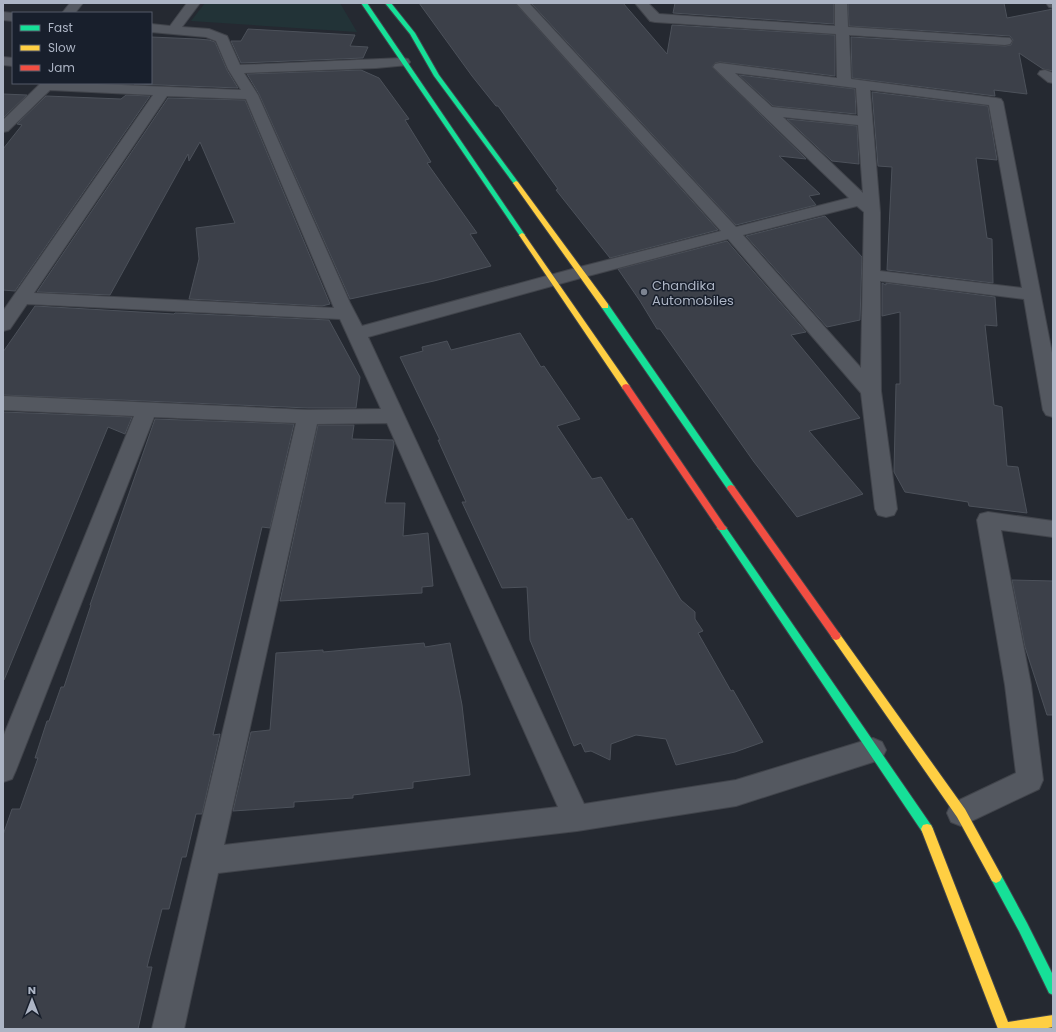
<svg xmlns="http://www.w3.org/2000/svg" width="1056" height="1032" font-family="Poppins,sans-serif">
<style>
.green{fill:#223337}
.building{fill:#3c4049;stroke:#4c515a}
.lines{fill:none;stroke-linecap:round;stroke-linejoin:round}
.street-casing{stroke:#41444b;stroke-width:2}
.fast-casing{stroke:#41444b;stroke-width:2}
.slow-casing{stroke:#41444b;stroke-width:2}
.jam-casing{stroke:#41444b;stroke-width:2}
.street{fill:#545860;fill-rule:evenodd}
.fast{fill:#16e098;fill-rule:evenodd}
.slow{fill:#ffcf43;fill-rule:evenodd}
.jam{fill:#f24e42;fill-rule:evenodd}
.poi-dot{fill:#7d8491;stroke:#181f2c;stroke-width:1.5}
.labels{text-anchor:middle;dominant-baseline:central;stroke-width:3;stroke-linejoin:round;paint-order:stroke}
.poi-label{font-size:13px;fill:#adb5c5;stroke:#181f2c;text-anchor:start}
</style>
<rect width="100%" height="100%" fill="#252931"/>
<!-- green -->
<path class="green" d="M205,3H340L357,32L191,21Z"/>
<!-- building -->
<path class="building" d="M419,3H515L718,230L610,258L556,190L558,189L498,106H496L472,76Z
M531,3H623L667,54L672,25L835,35V76L720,62L715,63L712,67L806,159L779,156L820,194L809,196L816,205L736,225Z
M675,3H834V24L673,13Z
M848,3H1004L1007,18L1053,9V71L1043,69L1019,53L1027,94L994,90L995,96L852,78L851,37L1005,46L1011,45L1013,40L1010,36L849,26Z
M248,29L355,35L350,46L368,47L363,58L241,63L231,41H241Z
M151,37L197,39L209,40L215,42L227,70L238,88L134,84L151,83Z
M361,70L379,78L409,119L405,120L431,162L427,163L477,233L470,234L491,266L434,281L350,299L259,94L247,74Z
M739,75L855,89L856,114L773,106Z
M872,92L988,106L997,160L976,158L987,238L992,239L993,283L887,270L892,167L878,166Z
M3,94L27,95L3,118Z
M126,95L150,96L15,291L3,290V149L22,125L17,124L46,96L121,99Z
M168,98L245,100L330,304L322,306L189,299L199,259L196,228L235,223L200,142L189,161L188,154L110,295L37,292Z
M787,119L857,126L859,164L832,161Z
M825,216L862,257L860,320L827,327L746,236Z
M727,241L806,332L791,335L860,418L809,431L863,494L797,517L754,462L660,329H657L640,301L618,269Z
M882,283L886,285V283L995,297L997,326L985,325L994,405L1002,407L1007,466L1018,467L1027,513L969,506L968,502L905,492L894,472L896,384H900V312L882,316Z
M35,306L174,314L175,313L329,320L360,377L356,408H308L3,395V352Z
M520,333L541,367L544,366L580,419L557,426L592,479L601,477L628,520L632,518L681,600L695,612V619L703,631L698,633L731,691L733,690L763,742L735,752L676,765L666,739L636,735L611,744L610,760L591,751L585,752L581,743L574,746L530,640L527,587L502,588L462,502H466L438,440H440L400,357L423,351L422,347L447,341L451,350Z
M3,412L132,417L125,434L108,427L4,680H3Z
M155,419L294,424L270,528L262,527L213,735L220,734L202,814H196L186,857H182L169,909H162L147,967H152L138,1029H3V835L12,809H20L38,758H35L47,721H49L61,687H64L91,605H90Z
M318,425H354L352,439L393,440L394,444L385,503H405L403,536L428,533L433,586L422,587V593L280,601Z
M1012,580L1053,581V715H1047L1025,647Z
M424,643L425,647L450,643L462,705L470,775L413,782V788L353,795V798L294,802V807L233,811L251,732L270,730L276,653L323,650V652Z"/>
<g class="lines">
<defs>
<path id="street" d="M70,3H83L75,13H62Z
M187,3H200L182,27L209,29L227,36L240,65L403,58L408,59L410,62L408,65L376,68L244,73L258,95L350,303L362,326L576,268L721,231L516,3H529L736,227L849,198L713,67L715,64L720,63L837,78L836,34L655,22L650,21L635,3H648L659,14L835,26V3H847L848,27L1010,38L1012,41L1010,44L1005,45L849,35L851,79L996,98L1001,99L1003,102L1053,358V417L1046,415L1043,410L1024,299L880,281L881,391L897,509L894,515L886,517L878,515L875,509L861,393L728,239L588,276L368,337L584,804L736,780L873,738L882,742L886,750L882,758L873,762L736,806L577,831L218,873L184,1029H152L296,423L154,417L16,770L12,779L3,782V737L134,416L3,410V396L308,410L381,409L340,319L27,304L10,329L3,331V311L153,95L50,90L8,131L3,132V120L41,83H74L241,90L228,69L216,41L206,37L151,32V24L170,26ZM735,73L856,88L858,116L772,107ZM870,90L989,105L1022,288L880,271V212ZM167,96L246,99L334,308L34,293ZM783,117L858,125L863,193ZM857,206L864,212L861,368L743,235ZM387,423L558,807L224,845L317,424Z
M1046,3H1053V8L1049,7Z
M3,12L13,13V21L3,20Z
M3,57L13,58V66L3,65Z
M1045,70L1053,73V83L1048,82L1038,74L1040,71Z
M988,512L1053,521V537L1001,530L1031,685L1043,780L1039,789L961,826L951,822L947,813L951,804L1016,773L1005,685L977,520L980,514Z"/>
<path id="fast" d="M361,3H367L525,235L524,236H520Z
M385,3H391L415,33L439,75L518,182V184H514L434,76L410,34Z
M602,304H608L734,486L735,488L734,490H728L602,308Z
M722,525L725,526L931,825L933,829L931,833L927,834L923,833L719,530L717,528L719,526Z
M996,871L1000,873L1027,923L1053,975V995L1049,993L1019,931L992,881L990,877L992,873Z"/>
<path id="slow" d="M516,181L518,182L608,304V308H602L513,183Z
M522,233L524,234L629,385L630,387L629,389H623L519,235Z
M836,632L839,633L965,809L1000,873L1002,877L1000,881L996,883L992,881L957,817L833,639L831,636L833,633Z
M927,824L931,825L933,829L1008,1022L1053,1015V1027L1043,1029H998L921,829L923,825Z"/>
<path id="jam" d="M626,384L629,385L725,526L727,528L725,530H719L623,389L622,387L623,385Z
M731,485L734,486L839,633L841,636L839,639L836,640L833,639L728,490L727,488L728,486Z"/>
</defs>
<!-- street casing -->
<use href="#street" class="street-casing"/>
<!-- fast casing -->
<use href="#fast" class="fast-casing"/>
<!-- slow casing -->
<use href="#slow" class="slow-casing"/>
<!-- jam casing -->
<use href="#jam" class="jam-casing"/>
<!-- street -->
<use href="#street" class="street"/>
<!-- fast -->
<use href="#fast" class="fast"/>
<!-- slow -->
<use href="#slow" class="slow"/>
<!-- jam -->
<use href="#jam" class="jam"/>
</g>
<!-- markers -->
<circle class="poi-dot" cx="644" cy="292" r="4"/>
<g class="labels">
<!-- poi labels -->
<g class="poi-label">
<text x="652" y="285">Chandika<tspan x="652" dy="15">Automobiles</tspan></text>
</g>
</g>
<!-- border -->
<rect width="1056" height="1032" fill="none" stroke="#adb5c5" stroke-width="8"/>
<!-- legend -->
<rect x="12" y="12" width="140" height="72" fill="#181f2c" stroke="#545b69"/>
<rect x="20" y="25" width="20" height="6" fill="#16e098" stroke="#545b69"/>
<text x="48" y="32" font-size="12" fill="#adb5c5">Fast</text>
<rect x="20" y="45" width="20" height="6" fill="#ffcf43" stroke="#545b69"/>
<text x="48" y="52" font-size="12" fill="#adb5c5">Slow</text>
<rect x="20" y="65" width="20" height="6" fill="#f24e42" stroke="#545b69"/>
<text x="48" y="72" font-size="12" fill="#adb5c5">Jam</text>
<!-- north arrow -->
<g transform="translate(32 1000)" stroke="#181f2c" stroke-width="3" paint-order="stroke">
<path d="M0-3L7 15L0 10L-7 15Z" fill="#adb5c5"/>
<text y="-6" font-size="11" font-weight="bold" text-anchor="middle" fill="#adb5c5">N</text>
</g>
</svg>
